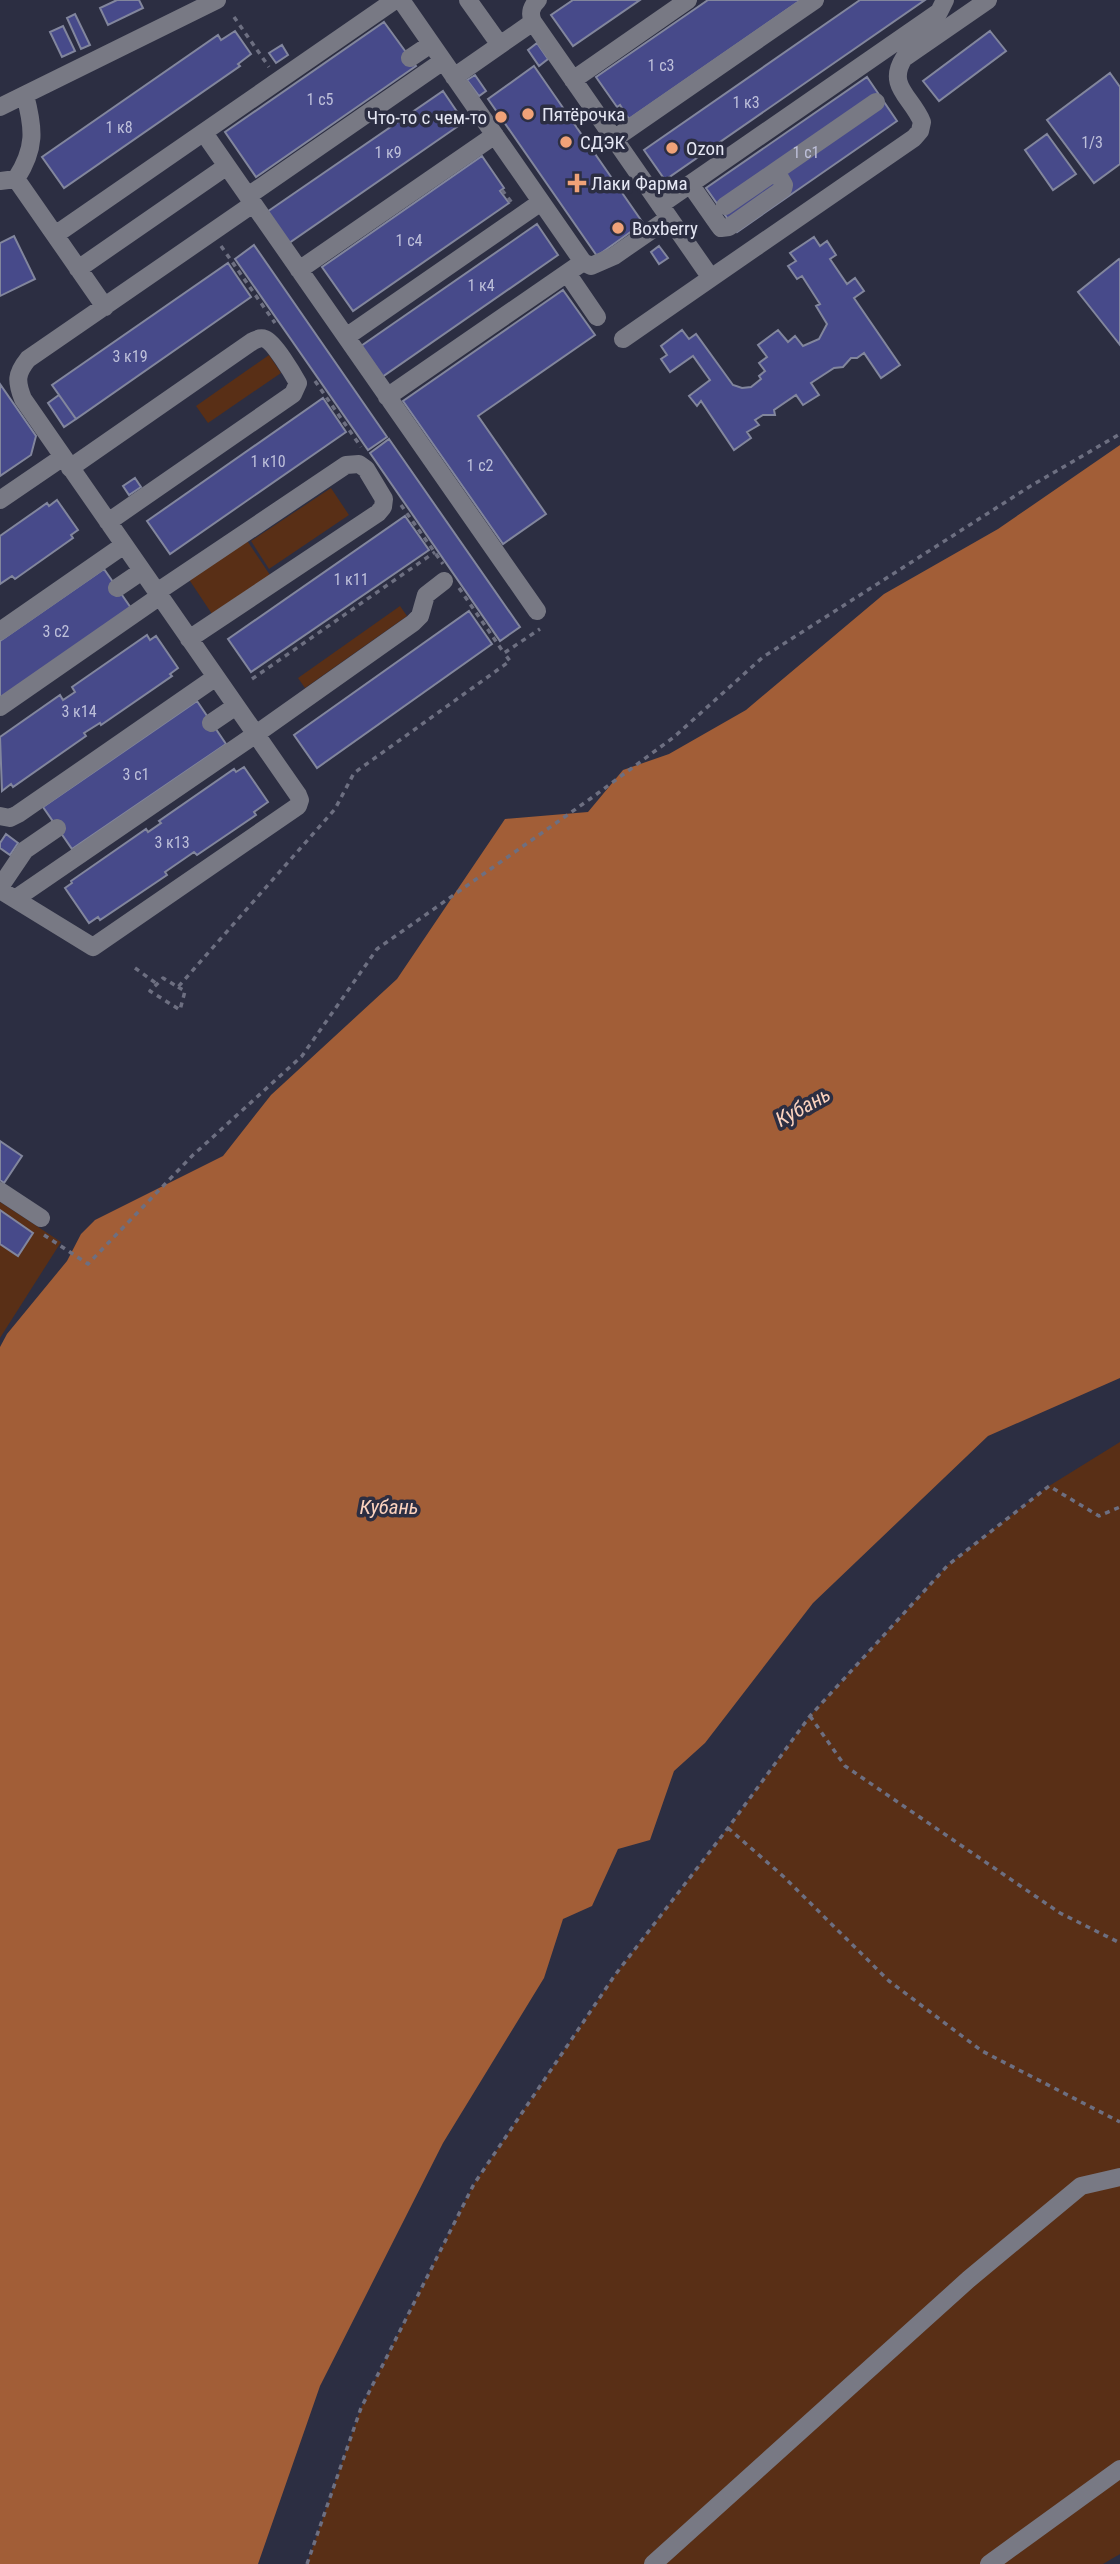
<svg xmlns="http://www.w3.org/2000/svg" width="1120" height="2564" font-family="'Roboto Condensed',sans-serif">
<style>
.green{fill:#592f16}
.water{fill:#a25e37}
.building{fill:#474a8a;stroke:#82869d;stroke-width:2}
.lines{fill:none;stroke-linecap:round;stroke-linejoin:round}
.path{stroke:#6d6f81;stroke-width:3.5;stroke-dasharray:5 5;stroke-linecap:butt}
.minor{stroke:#787984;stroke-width:18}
.poi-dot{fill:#f0a278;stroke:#2c2e42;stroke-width:2.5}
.labels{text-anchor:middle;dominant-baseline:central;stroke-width:7;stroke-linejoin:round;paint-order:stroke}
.number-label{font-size:16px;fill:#bec0da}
.poi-label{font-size:19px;fill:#e5e7f4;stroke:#2c2e42;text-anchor:start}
.water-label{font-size:21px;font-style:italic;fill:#fbd2be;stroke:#2c2e42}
</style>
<rect width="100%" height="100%" fill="#2c2e42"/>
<!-- green -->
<path class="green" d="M269,355L281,373L208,423L196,406Z
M331,488L349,515L269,569L251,541Z
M246,539L270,575L212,614L188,578Z
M400,606L407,616L305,688L298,678Z
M0,1202L61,1242L0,1338Z
M1120,1442V2554L1103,2564H307L361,2408L474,2184L615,1975L728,1828L810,1716L948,1565L1049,1486Z"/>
<!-- water -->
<path class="water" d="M1120,445V1378L988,1436L813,1603L705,1743L674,1771L650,1840L618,1849L592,1906L563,1919L544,1978L443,2143L320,2386L258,2564H0V1347L7,1334L67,1261L81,1234L95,1220L223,1156L271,1095L397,979L505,819L588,812L623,770L669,754L746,710L884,594L998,529Z"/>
<!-- building -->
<path class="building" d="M117,0H139L143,8L108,25L100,8Z
M573,0H640L573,46L551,15Z
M708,0H801L629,119L620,105L617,107L596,77Z
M860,0H925L665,180L644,150Z
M75,14L90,45L81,49L67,18Z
M384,22L416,66L256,177L225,132Z
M63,26L75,51L62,57L50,32Z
M235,31L251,54L238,64L240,66L64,188L42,157L218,35L221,40Z
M990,31L1006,51L939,101L923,81Z
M537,43L548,59L539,66L528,50Z
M282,45L288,55L276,63L269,53Z
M534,66L643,223L597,256L488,99Z
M1110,73L1120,87V164L1094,183L1047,120Z
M475,75L486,91L479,96L467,80Z
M867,77L897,121L737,232L706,188Z
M443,91L464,122L289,243L267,212Z
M1047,134L1076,174L1053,190L1025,150Z
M482,156L504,188L500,191L509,203L353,311L322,267Z
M537,224L558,255L382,377L361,346Z
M14,236L35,279L0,296V243Z
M814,237L820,246L827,241L836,255L830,259L847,284L855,278L864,291L854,298L900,365L881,378L864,353L857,358H851L843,367L834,368L811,383L819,395L803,405L796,395L774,410L775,415H763L755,420L759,425L747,432L751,438L734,450L701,401L697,406L689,396L710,380L693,356L670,372L661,359L667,355L661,346L682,330L689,339L696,334L733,385L742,388L751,387L761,379L759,376L765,371L759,363L767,357L758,345L778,330L788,342L795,336L803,346L819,339L827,324L816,306L820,304L802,276L797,279L788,266L796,261L790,253Z
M254,245L387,437L368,450L235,259Z
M659,246L668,258L659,264L651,252Z
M1119,259L1120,261V345L1078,292Z
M228,263L251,297L76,419L52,385Z
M563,290L595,335L478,416L546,514L503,544L403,401Z
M0,384L36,436L31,455L0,476Z
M59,395L76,419L64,427L48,403Z
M323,398L346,432L170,554L147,521Z
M389,439L520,627L500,641L370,453Z
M135,478L141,487L129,495L123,486Z
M57,500L78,530L71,535L73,538L15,579L12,576L0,584V536L47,503L49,506Z
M405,516L429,550L251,672L228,639Z
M104,569L131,608L0,699V641Z
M469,611L492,644L317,768L294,735Z
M147,635L150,640L156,636L178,668L170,674L172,676L101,725L100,723L84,733L86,736L13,787L11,784L2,791L0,737L60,695L63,700L75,692L72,687Z
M197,701L226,744L72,849L43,807Z
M244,767L268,802L254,812L256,815L197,855L194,852L165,872L167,875L100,920L98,917L89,923L65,888L72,883L71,881L146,829L148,832L161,823L159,821L234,769L236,772Z
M6,834L18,843L10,855L0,848V843Z
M0,1141L22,1156L4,1183L0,1180Z
M0,1210L33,1233L18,1256L0,1244Z"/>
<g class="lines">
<!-- path -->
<path class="path" d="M234,17L269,67
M502,190L512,203
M221,246L275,323
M315,381L361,447
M401,505L443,564
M459,588L504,653L540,629
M252,679L435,552
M135,968L157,984
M178,987L185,991L180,1010L150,991L163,978L178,987L335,809L354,773L510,661L504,653
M44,1235L88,1264L192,1156L302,1056L377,949L590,799L674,737L763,657L1029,487L1120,434
M810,1716L845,1766L1060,1913L1120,1943
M728,1828L784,1877L889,1981L982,2051L1120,2122
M307,2564L361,2408L474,2184L615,1975L728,1828L810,1716L948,1565L1049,1486L1099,1516L1120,1507"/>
<!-- minor -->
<path class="minor" d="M468,0L500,45
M533,22L711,278L623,339
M410,58L431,44
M454,77L533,22C529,13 531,7 538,0
M573,80L688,0
M0,107L217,0
M204,133L537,611
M614,139L815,0
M16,179L105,307
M0,181L16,179C36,148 34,129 25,95
M690,184L718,224L721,228L729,227L783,189L784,185L776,171L876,102
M248,196L443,61
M660,205L939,12L945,0
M725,206L776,171
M55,235L395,0
M583,262L591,266L614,256L669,218
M78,269L227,166
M299,270L495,135
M567,273L597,317
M711,278L914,138L920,131L922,122C912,97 886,86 904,58L988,0
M346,337L541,202
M387,397L583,262L401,0
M70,468L253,341C258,339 260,337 265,339C274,342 293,374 298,383L293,394L108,522
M0,500L63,457
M117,588L142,571
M157,592L346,465L359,464L366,469L384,499L383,507L378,513L189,639
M0,631L124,545
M0,707L160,596
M211,723L236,706
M0,816L10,818L18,814L216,677
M0,887L25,850L57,828
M0,890L93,947L298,806L300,800L298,795L23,399C16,381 16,374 28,359L253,204
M15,899L256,734L413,623L420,616L426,595L444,581
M0,1191L41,1218
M653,2564L969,2279L1081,2186L1120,2177
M989,2564L1120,2469"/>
</g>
<!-- markers -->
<g class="poi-dot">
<circle cx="528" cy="114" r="7"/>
<circle cx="501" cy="117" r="7"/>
<circle cx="566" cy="142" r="7"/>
<circle cx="672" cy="148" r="7"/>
<path d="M573.5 172.5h7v7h7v7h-7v7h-7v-7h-7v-7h7z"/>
<circle cx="618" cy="228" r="7"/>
</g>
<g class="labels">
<!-- number labels -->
<g class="number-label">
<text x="661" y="65">1 с3</text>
<text x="320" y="99">1 с5</text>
<text x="746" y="102">1 к3</text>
<text x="119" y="127">1 к8</text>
<text x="1092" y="142">1/3</text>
<text x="388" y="152">1 к9</text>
<text x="806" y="152">1 с1</text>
<text x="409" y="240">1 с4</text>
<text x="481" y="285">1 к4</text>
<text x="130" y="356">3 к19</text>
<text x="268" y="461">1 к10</text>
<text x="480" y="465">1 с2</text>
<text x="351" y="579">1 к11</text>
<text x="56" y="631">3 с2</text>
<text x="79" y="711">3 к14</text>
<text x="136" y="774">3 с1</text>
<text x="172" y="842">3 к13</text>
</g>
<!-- poi labels -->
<g class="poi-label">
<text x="542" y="114">Пятёрочка</text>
<text x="487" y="117" text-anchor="end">Что-то с чем-то</text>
<text x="580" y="142">СДЭК</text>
<text x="686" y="148">Ozon</text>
<text x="591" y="183">Лаки Фарма</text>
<text x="632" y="228">Boxberry</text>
</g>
<!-- water labels -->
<g class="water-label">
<text transform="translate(803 1107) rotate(-29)">Кубань</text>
<text x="389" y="1507">Кубань</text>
</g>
</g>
</svg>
